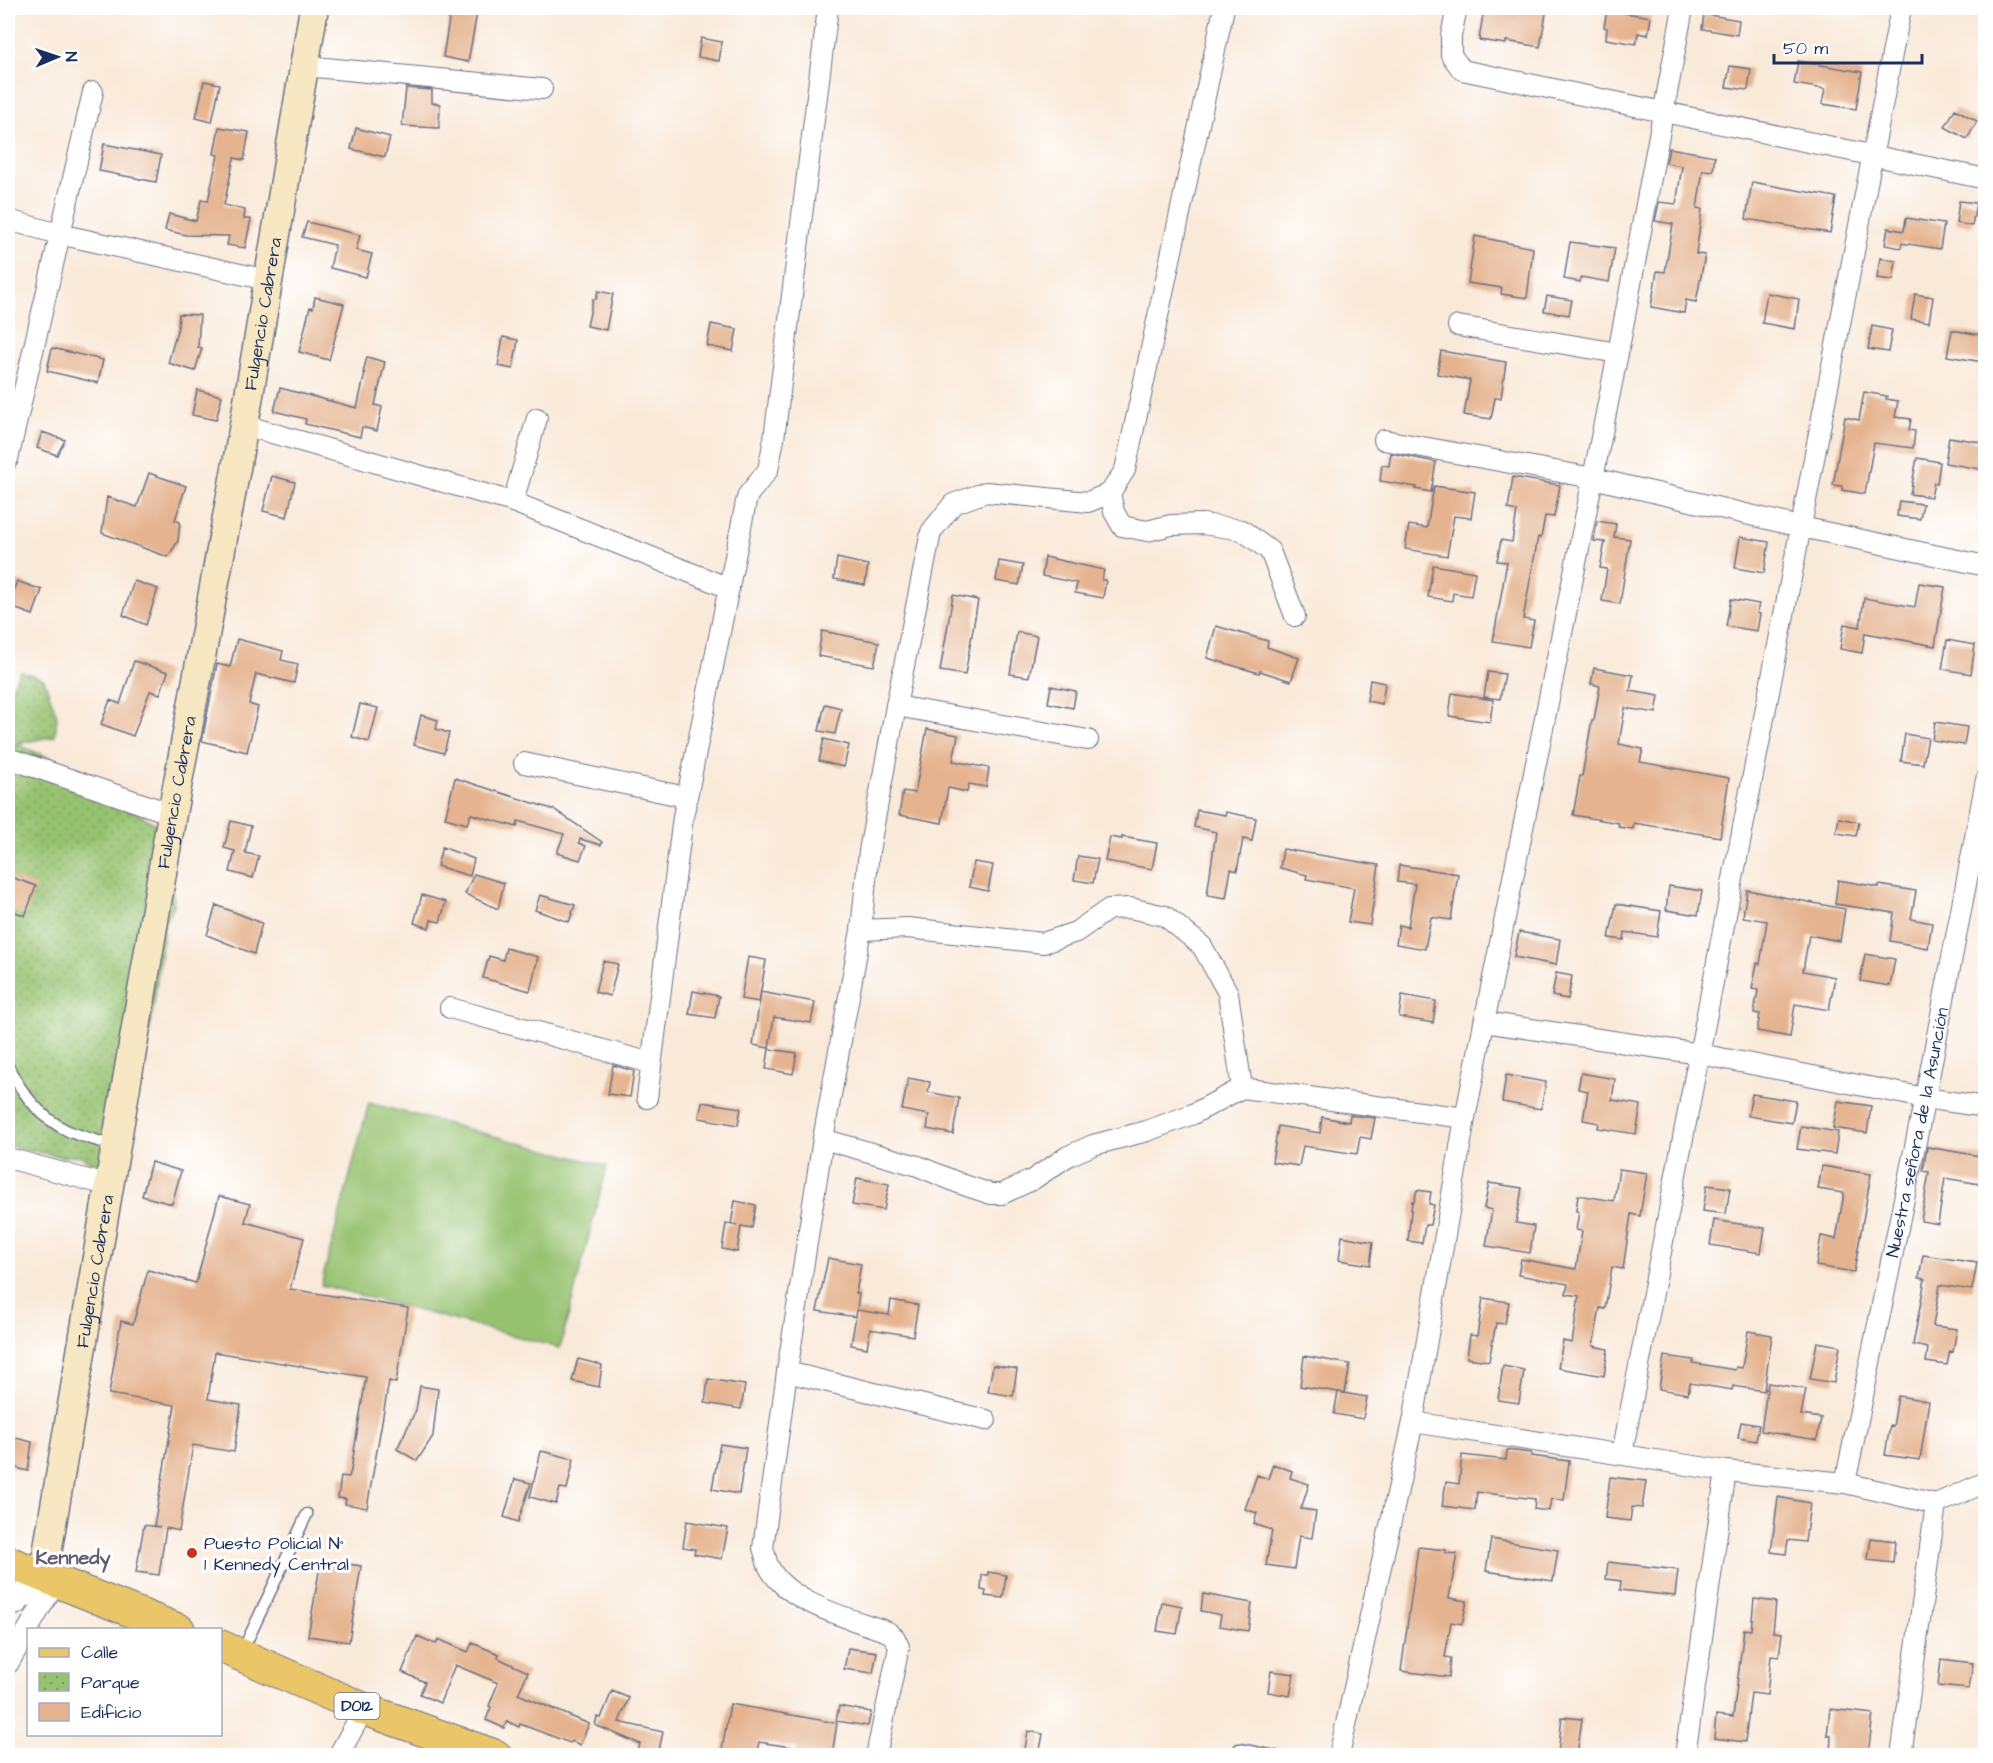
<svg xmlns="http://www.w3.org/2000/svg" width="1993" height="1763" font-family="'Architects Daughter',sans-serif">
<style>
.green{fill:#97c270;stroke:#597867;stroke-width:1.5}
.park{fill:url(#park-dots);stroke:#597867;stroke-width:1.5}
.building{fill:#e5b38f}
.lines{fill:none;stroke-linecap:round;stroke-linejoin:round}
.service-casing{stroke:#697089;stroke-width:13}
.minor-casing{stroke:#697089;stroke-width:22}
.tertiary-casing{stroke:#697089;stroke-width:28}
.secondary-casing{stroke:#697089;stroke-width:31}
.primary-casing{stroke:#697089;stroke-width:34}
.service{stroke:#fff;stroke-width:10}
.minor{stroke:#fff;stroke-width:20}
.tertiary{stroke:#fff;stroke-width:26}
.secondary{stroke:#f7e8c3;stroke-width:28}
.primary{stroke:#eac669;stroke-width:32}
.poi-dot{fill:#c8321e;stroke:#fff;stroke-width:2}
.labels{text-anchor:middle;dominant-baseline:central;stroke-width:6;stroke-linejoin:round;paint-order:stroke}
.shield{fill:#fff;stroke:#5f6d8e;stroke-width:1.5}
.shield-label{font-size:16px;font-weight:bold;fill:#1b2f5e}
.street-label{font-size:18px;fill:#1b2f5e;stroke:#fff}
.poi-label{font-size:18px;fill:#1b2f5e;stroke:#fff;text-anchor:start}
.neighbourhood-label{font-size:20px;font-weight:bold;fill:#625d6f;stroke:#fff}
</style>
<defs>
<pattern id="park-dots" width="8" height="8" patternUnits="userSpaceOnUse" patternTransform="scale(1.5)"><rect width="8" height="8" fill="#97c270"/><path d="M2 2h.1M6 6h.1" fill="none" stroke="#7a9e5f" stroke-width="1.8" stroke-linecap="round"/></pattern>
</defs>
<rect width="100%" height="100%" fill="#fff"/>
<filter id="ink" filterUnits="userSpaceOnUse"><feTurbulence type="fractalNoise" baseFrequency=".0167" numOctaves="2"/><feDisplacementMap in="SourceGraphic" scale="12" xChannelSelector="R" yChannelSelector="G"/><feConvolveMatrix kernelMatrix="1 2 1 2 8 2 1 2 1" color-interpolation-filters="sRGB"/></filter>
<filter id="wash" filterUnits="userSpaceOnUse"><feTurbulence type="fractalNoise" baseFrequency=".008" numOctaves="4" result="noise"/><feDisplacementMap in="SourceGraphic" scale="24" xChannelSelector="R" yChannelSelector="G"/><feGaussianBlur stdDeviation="1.35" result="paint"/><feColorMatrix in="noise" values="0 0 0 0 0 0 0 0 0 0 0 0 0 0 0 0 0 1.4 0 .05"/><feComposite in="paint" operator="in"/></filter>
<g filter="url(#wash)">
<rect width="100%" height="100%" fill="#f9e9d8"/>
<!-- green -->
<path class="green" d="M369,1103L607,1166L560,1348L321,1285Z"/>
<!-- park -->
<path class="park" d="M20,671L44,679L57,716L55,736L15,744L95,776L102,799L137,813L162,828V847L149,855L146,863L172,882L174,906L165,921L144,1072L138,1081L105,1164L91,1163L79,1155L62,1157L8,1146V696Z"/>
<g id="blocks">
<!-- building -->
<path class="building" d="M454,8H478L468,62L443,57L450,13L453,14Z
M1484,8L1523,14L1524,8H1547L1540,47L1506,41V44L1479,40Z
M1607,10L1651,17L1648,35L1638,33L1636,44L1606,39L1607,28L1604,27Z
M1704,14L1739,20L1737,35L1702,29Z
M701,38L722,42L719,61L698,57Z
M1798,61L1862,72L1856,109L1822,104L1825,89L1794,84Z
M1730,66L1751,69L1748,90L1726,87Z
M204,81L220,84L212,122L196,118Z
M406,88L432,90V103L440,104L439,128L402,126Z
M1955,109L1977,121L1967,139L1945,127Z
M219,127L249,132L244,160L234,158L224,205L245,210L244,219H251L245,248L227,245L229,236L186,235L165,230L169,214L196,221L201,200L208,201L218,155L214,154Z
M356,128L390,137L385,157L351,149Z
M104,144L161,155L156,182L99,171Z
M1669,148L1715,156L1713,171L1703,170L1697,208L1702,209L1696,254L1705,255L1696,302L1686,300L1684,313L1651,307L1657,271L1665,272L1673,224L1655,221L1659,202L1676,204L1682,166L1666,163Z
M1752,182L1836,197L1830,233L1746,219Z
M1959,201L1976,203L1972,226L1956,223Z
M1906,218L1944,224L1940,249L1902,243L1901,248L1885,245L1888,228L1904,231Z
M307,222L360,235L356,250L372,254L366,277L330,268L335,245L302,237Z
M1475,236L1533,248L1527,298L1501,294L1502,288L1468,283Z
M1570,242L1615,248L1609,282L1581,277L1580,282L1564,279Z
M1880,258L1896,261L1893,280L1877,278Z
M598,291L613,294L606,330L587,326L593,299H596Z
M1767,293L1799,299L1795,329L1762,323Z
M1915,294L1933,297L1929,322L1911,319Z
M1547,296L1572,300L1569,315L1544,311Z
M315,297L344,304L329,360L299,352L310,307L313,308Z
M179,314L200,315L198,347L202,348L195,371L168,363L178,327Z
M711,324L737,329L733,351L707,346Z
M1872,326L1892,330L1888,352L1868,349Z
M1952,330L1986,336V359H1983V362L1947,356Z
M503,337L518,340L513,369L498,366Z
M52,348L103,360L98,383L47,371Z
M1441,351L1506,362L1501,398H1495L1491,419L1464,415L1470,380L1437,374Z
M367,357L385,362L375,405L382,407L377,431L362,427L360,437L305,424L306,419L274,411L280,388L357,408L365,373H363Z
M197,390L222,396L216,420L192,415Z
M1864,392L1887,396L1886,399L1898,401L1895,417L1911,419L1909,430L1915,431L1913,448L1874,443L1865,494L1842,490V486L1833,485L1845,417L1859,420Z
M42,432L65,440L57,455L37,448Z
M1949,437L1986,443V470L1945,463Z
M1391,453L1436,462L1431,492L1416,489L1417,487L1380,481L1382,465L1389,466Z
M1917,458L1940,462L1937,484L1934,483L1931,497L1910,494Z
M149,473L186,486L175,520L180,522L178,541L168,557L102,533L107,497L137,507Z
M272,476L295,482L287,517L263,511Z
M1513,477L1560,485L1554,517L1545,516L1541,538L1538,537L1523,619L1534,621L1529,647L1493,641L1507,562L1497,561L1501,540L1512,542L1517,511L1508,509Z
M1434,486L1475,492L1471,518L1454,516L1447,556L1405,549L1409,525L1427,528Z
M1899,501L1923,504L1920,519L1897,516Z
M1597,521L1616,524L1614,537L1630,539L1620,604L1602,601L1607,569L1600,568L1605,542L1594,541Z
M1740,537L1769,542L1764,573L1735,568Z
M1045,557L1104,570L1102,580H1106L1103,598L1075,593L1077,583L1042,576Z
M837,558L868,565L865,585L834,579Z
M999,561L1023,565L1019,585L996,581Z
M1433,565L1475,572L1471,596L1453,593L1452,601L1428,597Z
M17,581L42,590L33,615L8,606Z
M134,581L158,589L146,625L123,615Z
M1919,583L1945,587L1935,646L1865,633L1862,653L1840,649L1844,624L1860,627L1864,598L1915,607Z
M953,595L978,600L965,675L940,671Z
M1731,599L1759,604L1757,613L1760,614L1757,631L1726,626Z
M1216,626L1268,641L1267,647L1299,658L1291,681L1260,671L1259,673L1207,658Z
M822,631L879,642L874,666L818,656Z
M1017,632L1037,636L1029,677L1010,674Z
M237,639L283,651L281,660L298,664L294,683L256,674L249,704L258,707L247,752L202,741L217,664L230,667Z
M1947,640L1975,645L1971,674L1942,669Z
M134,661L168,672L160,694L150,691L133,736L101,724L110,700L120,704Z
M1594,668L1633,675L1630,691L1659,696L1656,713L1625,708L1619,744L1643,749L1640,762L1729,778L1720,837L1634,823L1633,829L1618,827L1619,823L1573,815L1580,776H1582L1592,720H1594L1600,686L1591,684Z
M1488,672L1505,674L1500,699L1484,697Z
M1370,680L1385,683L1382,704L1367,701Z
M1051,686L1076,691L1073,708L1048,703Z
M1452,693L1493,700L1490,722L1449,716Z
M360,704L378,708L369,742L352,737Z
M825,704L841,708L835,734L819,731Z
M421,715L438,720L436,729L449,733L444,753L414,745Z
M1935,722L1967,727L1964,745L1932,740Z
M927,729L958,735L953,761L989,768L986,787L969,784L967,792L948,788L942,823L899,815L903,791L915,793Z
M1905,734L1928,738L1923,764L1901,761Z
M824,739L849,745L844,767L819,761Z
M455,778L555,810L602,842L601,845L580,839L579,843L586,846L580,860L557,853L564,834L518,821L517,827L471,814L467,824L445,818Z
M1197,810L1225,815L1226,812L1256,818L1252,841L1243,839L1237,871L1231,869L1226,898L1207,895L1216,832L1194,827Z
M1839,818L1859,822L1856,836L1836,833Z
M231,821L251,826L245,853L259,856L253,878L230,872L235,851L224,848Z
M1110,837L1122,839V837L1157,843L1152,869L1105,861Z
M442,847L474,859L470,876L437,866Z
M1283,849L1379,865L1370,925L1348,922L1354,888L1306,879L1307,875L1280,868Z
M1078,856L1098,859L1093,883L1074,880Z
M974,862L993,865L988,891L969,887Z
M1399,865L1458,874L1451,920L1431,917L1425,949L1396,944L1399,925L1408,927L1415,884L1397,882Z
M474,874L504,883L498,909L465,894Z
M8,876L36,886L25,916L8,909Z
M1838,880L1879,887V885L1916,891L1911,919L1932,923L1928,948L1890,941L1894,913L1835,904Z
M1669,886L1702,891L1698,915L1666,910Z
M1747,890L1845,909L1840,941L1809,935L1803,971L1835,977L1829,1010L1795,1004L1790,1037L1757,1031L1760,1014L1754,1013L1758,990L1752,989L1757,963L1760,964L1767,921L1743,917Z
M422,895L446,902L440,922L431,920L429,928L414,923Z
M540,895L575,905L569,922L535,910Z
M1616,904L1661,911L1657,937L1625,932L1624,940L1609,938Z
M216,905L262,923L254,954L207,935Z
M1519,932L1560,939L1556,965L1514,957Z
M506,948L538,957L530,991L483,978L489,956L503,960Z
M1865,954L1895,959L1890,986L1860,981Z
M748,957L766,960L759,1002L741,999Z
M603,961L618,964L610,996L595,992Z
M1556,973L1572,976L1568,999L1552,996Z
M693,991L719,996L715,1018L689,1014Z
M761,992L815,1002L811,1023L774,1017L769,1048L753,1045Z
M1402,995L1436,1001L1433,1023L1399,1017Z
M769,1049L797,1053L793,1074L766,1069Z
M613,1065L634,1071L630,1097L608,1094Z
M1581,1073L1615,1079L1612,1100L1641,1105L1636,1134L1598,1128L1599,1123L1583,1120L1588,1091L1578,1089Z
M1506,1075L1546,1082L1541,1109L1502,1102Z
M908,1078L930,1082L928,1092L959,1098L953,1134L927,1129L929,1115L902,1110Z
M1752,1094L1796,1101L1792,1123L1748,1116Z
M1838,1101L1871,1106L1867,1133L1833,1128Z
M702,1102L741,1108L738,1125L699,1118Z
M1350,1115L1375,1118L1371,1139L1360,1137L1357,1154L1303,1146L1299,1166L1272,1162L1278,1126L1320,1133L1322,1117L1349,1122Z
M1801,1126L1838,1132L1835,1154L1797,1149Z
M1927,1147L1986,1157V1185L1945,1178L1938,1224L1921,1221L1929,1172L1923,1171Z
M151,1162L181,1171L172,1204L142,1196Z
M1822,1166L1871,1174L1854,1272L1816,1266L1821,1236L1836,1239L1844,1193L1818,1189Z
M1619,1169L1647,1173L1640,1216L1631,1214L1623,1269L1612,1267L1605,1309L1600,1308L1593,1346L1608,1349L1604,1376L1558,1368L1563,1341L1572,1343L1579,1296L1566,1294L1568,1284L1518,1275L1521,1259L1576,1269L1582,1231L1576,1230L1579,1212L1576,1211L1578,1195L1614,1201Z
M857,1178L889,1184L884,1210L852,1205Z
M1489,1183L1522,1188L1516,1223L1534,1226L1530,1253L1486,1246L1492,1210L1484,1208Z
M1707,1185L1730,1188L1726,1214L1703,1211Z
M1417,1190L1431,1192L1429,1204L1434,1205L1430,1225H1425L1422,1243L1408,1241L1412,1201L1414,1202Z
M219,1196L250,1204L245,1222L304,1238L290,1289L408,1308L396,1383L389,1381L367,1508L345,1504L346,1499L338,1498L341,1476L349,1477L351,1470L366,1377L215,1352L208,1399L241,1405L234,1452L193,1445L179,1531L166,1528L159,1575L136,1572L144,1525L160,1527L154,1526L175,1405L109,1394L121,1321L133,1324L148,1270L196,1283Z
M735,1201L756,1205L752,1228L741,1226L737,1252L722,1249L726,1224L737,1225L731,1224Z
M1714,1220L1765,1228L1761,1253L1710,1245Z
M1342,1236L1373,1242L1370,1265L1339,1260Z
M1923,1255L1977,1263L1972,1290L1940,1285L1933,1326L1957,1329L1953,1352L1950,1351L1947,1365L1926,1362L1928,1348L1913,1345L1925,1279L1919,1278Z
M828,1258L861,1264L856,1293L859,1294L856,1317L817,1311Z
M1483,1298L1509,1302L1505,1324L1496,1323L1489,1361L1467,1358L1470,1335L1477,1336Z
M891,1300L918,1305L913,1336L870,1329L867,1348L851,1345L857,1310L889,1315Z
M1748,1331L1772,1335L1764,1391L1733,1386L1732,1390L1690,1383L1688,1394L1659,1389L1664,1356L1694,1360L1693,1363L1735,1370L1736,1367L1742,1368Z
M1817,1342L1840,1346L1834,1383L1810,1379Z
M1304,1356L1350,1364L1345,1393L1300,1386Z
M578,1359L602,1365L599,1387L572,1381Z
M993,1365L1017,1369L1013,1396L988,1392Z
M1503,1366L1524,1370L1519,1403L1498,1400Z
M708,1379L745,1385L741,1409L705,1403Z
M1768,1383L1806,1389L1801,1415L1821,1418L1817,1440L1761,1431Z
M420,1386L438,1389L433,1436L417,1461L397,1449L416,1410Z
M1338,1392L1367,1397L1363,1419L1334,1414Z
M1898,1396L1929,1401L1920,1460L1885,1455L1890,1426L1893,1427Z
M1741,1422L1759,1425L1756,1441L1738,1438Z
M8,1436L32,1442L28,1471L8,1466Z
M720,1444L746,1448L739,1494L712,1489Z
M1507,1450L1531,1453V1456L1569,1461L1564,1500L1551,1499L1549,1511L1534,1509L1535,1499L1477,1492L1475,1510L1442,1506L1446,1482L1459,1484L1462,1455L1506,1460Z
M541,1451L574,1459L567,1489L560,1488L556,1504L530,1497Z
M1273,1464L1292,1471L1290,1478L1309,1484L1301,1509L1316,1511L1312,1538L1299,1536L1294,1569L1266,1565L1272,1530L1254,1524L1257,1513L1245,1509L1257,1475L1268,1479Z
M1610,1477L1646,1481L1642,1508L1632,1507L1630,1521L1605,1518Z
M515,1479L531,1483L518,1522L504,1517Z
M1778,1497L1810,1503L1805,1542L1788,1540L1786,1554L1771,1552Z
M687,1521L728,1528L722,1559L694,1554L695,1549L683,1547Z
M1871,1538L1895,1541L1893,1563L1868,1560Z
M1491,1539L1558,1550L1553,1581L1486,1571Z
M1418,1547L1446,1550V1553L1457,1554L1449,1598L1467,1601L1462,1624L1451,1622L1445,1657L1451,1658L1449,1677L1401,1671Z
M321,1560L361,1566L349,1642L308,1636Z
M1608,1562L1678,1570L1675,1596L1620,1590L1621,1581L1606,1579Z
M988,1572L1006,1575L1003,1598L985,1596L986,1591L981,1590L982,1575H988Z
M1203,1594L1252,1603L1248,1631L1219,1626L1221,1615L1201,1611Z
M1754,1599L1776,1602L1773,1632L1782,1633L1779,1657L1771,1656L1767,1695L1751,1693L1745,1742L1714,1738L1716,1715L1733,1717L1744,1629L1751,1630Z
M1162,1602L1182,1606L1177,1634L1157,1631Z
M417,1636L436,1644L438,1639L468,1652L472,1643L499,1654L498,1658L528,1672L518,1694L589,1724L580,1745L572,1741L570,1743L520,1724L519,1727L507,1721L504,1728L486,1720L491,1707L489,1706L498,1683L455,1665L440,1703L420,1694L425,1682L402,1672Z
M848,1648L877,1652L873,1673L844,1669Z
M1941,1659L1973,1663L1969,1689L1938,1686Z
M1271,1671L1294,1674L1290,1696L1268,1692Z
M612,1691L629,1698L619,1722L663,1732L658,1755H637L640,1744L595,1725L597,1717L601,1718Z
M730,1704L837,1723L832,1755H796L797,1748L759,1742L756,1755H721Z
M839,1706L871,1712L868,1726L836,1721Z
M1830,1709L1873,1714L1868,1755H1834V1754L1830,1753L1831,1736L1827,1735Z
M1562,1717L1582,1719L1577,1755L1558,1754Z
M1028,1731L1043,1734L1039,1755H1024Z"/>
</g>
</g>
<g filter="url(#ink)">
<use href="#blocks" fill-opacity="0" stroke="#697089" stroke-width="1.5"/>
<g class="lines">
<defs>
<path id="service" d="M8,1066C21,1092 41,1118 68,1131C83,1137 99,1141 114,1146
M241,1654L307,1514
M1239,1749L1275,1756"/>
<g id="minor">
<path d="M1457,8L1451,36V55L1462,70L1986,179"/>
<path d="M305,66L542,89"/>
<path d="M8,220L59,234L268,280"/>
<path d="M1458,326L1618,353"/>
<path d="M244,425L513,502L729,588"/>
<path d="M1384,440L1593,478L1801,527L1986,566"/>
<path d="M8,459L93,92"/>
<path d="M1110,493L1114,512L1122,526L1147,531L1171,525L1203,524L1242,530L1270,551L1295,616"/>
<path d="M513,502L537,418"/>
<path d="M896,706L1088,740"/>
<path d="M8,758L172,814"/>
<path d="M524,763L686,797"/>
<path d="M861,930L908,928L1043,943L1076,932L1109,909L1130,908L1165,916L1202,946L1228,993L1242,1088"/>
<path d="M450,1008L651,1063"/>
<path d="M1484,1022L1700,1054L1925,1098L1986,1107"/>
<path d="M647,1098L683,817L746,502L748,495L768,470L774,439L828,8"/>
<path d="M823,1139L918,1166L961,1184L991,1194H1002L1032,1180L1068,1156L1093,1145L1147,1131L1193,1114L1242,1088L1465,1118"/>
<path d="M8,1158L110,1186"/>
<path d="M787,1372L986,1420"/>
<path d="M1413,1422L1726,1471L1845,1483L1936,1504L1986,1482"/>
<path d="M1622,1454L1901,8"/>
<path id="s1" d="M1845,1483L1925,1098L1986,780"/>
<path d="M8,1664L56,1581"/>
<path d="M338,1756L364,1709"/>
<path d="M876,1756L899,1647L895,1638L888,1632C852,1619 785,1603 768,1565C766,1560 765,1553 763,1548L787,1372L823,1139L861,930L869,851L896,706L931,532L953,504L986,492L1088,502L1110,493L1125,470L1224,8"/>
<path d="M1339,1756L1413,1422L1465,1118L1618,353L1683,8"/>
<path d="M1685,1756L1726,1471"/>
<path d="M1901,1756L1936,1504"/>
</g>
<path id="tertiary" d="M8,1604L14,1602L43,1577"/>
<g id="secondary">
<path id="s2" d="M43,1577L172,814L244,425L314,8"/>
</g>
<path id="primary" d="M8,1562L179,1630
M220,1646L364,1709L496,1756"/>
</defs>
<!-- service casing -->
<use href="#service" class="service-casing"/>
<!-- minor casing -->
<use href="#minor" class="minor-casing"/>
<!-- tertiary casing -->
<use href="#tertiary" class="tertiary-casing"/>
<!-- secondary casing -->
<use href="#secondary" class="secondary-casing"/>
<!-- primary casing -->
<use href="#primary" class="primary-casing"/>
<!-- service -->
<use href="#service" class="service"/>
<!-- minor -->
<use href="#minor" class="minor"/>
<!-- tertiary -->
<use href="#tertiary" class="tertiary"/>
<!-- secondary -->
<use href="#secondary" class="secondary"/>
<!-- primary -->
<use href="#primary" class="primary"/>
</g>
</g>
<!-- markers -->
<circle class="poi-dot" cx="192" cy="1553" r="6"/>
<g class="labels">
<!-- shield labels -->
<rect class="shield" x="334.5" y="1693" width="45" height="26" rx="4.5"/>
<g class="shield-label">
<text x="357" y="1706">D012</text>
</g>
<!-- street labels -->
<g class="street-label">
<text stroke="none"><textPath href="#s2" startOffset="1282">Fulgencio Cabrera</textPath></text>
<text stroke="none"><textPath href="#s2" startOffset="796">Fulgencio Cabrera</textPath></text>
<text stroke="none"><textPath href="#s1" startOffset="358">Nuestra señora de la Asunción</textPath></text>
<text stroke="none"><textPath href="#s2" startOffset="310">Fulgencio Cabrera</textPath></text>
</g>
<!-- poi labels -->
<g class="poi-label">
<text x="204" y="1543">Puesto Policial N°<tspan x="204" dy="21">1 Kennedy Central</tspan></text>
</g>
<!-- neighbourhood labels -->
<g class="neighbourhood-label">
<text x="73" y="1558">Kennedy</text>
</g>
</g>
<!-- margin -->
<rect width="1993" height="1763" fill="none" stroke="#fff" stroke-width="30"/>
<!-- legend -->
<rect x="27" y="1628" width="195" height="108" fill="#ffffff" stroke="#a4acbf" stroke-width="1.5"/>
<rect x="39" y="1648" width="30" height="9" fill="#eac669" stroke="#a4acbf" stroke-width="1.5"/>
<text x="81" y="1658" font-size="18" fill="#1b2f5e">Calle</text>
<rect x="39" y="1673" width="30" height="18" fill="url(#park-dots)" stroke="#a4acbf" stroke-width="1.5"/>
<text x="81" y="1688" font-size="18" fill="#1b2f5e">Parque</text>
<rect x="39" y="1703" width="30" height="18" fill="#e5b38f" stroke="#a4acbf" stroke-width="1.5"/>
<text x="81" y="1718" font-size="18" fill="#1b2f5e">Edificio</text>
<!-- north arrow -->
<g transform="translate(57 57) rotate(88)" stroke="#ffffff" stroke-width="4.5" paint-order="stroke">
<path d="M0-4.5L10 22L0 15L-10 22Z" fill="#1b2f5e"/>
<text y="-9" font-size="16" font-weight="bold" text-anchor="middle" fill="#1b2f5e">N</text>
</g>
<!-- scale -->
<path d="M1774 54v9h148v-9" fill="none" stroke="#1b2f5e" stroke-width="3"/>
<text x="1783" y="54" font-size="18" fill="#1b2f5e" stroke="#ffffff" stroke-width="4.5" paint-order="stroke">50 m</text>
</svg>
